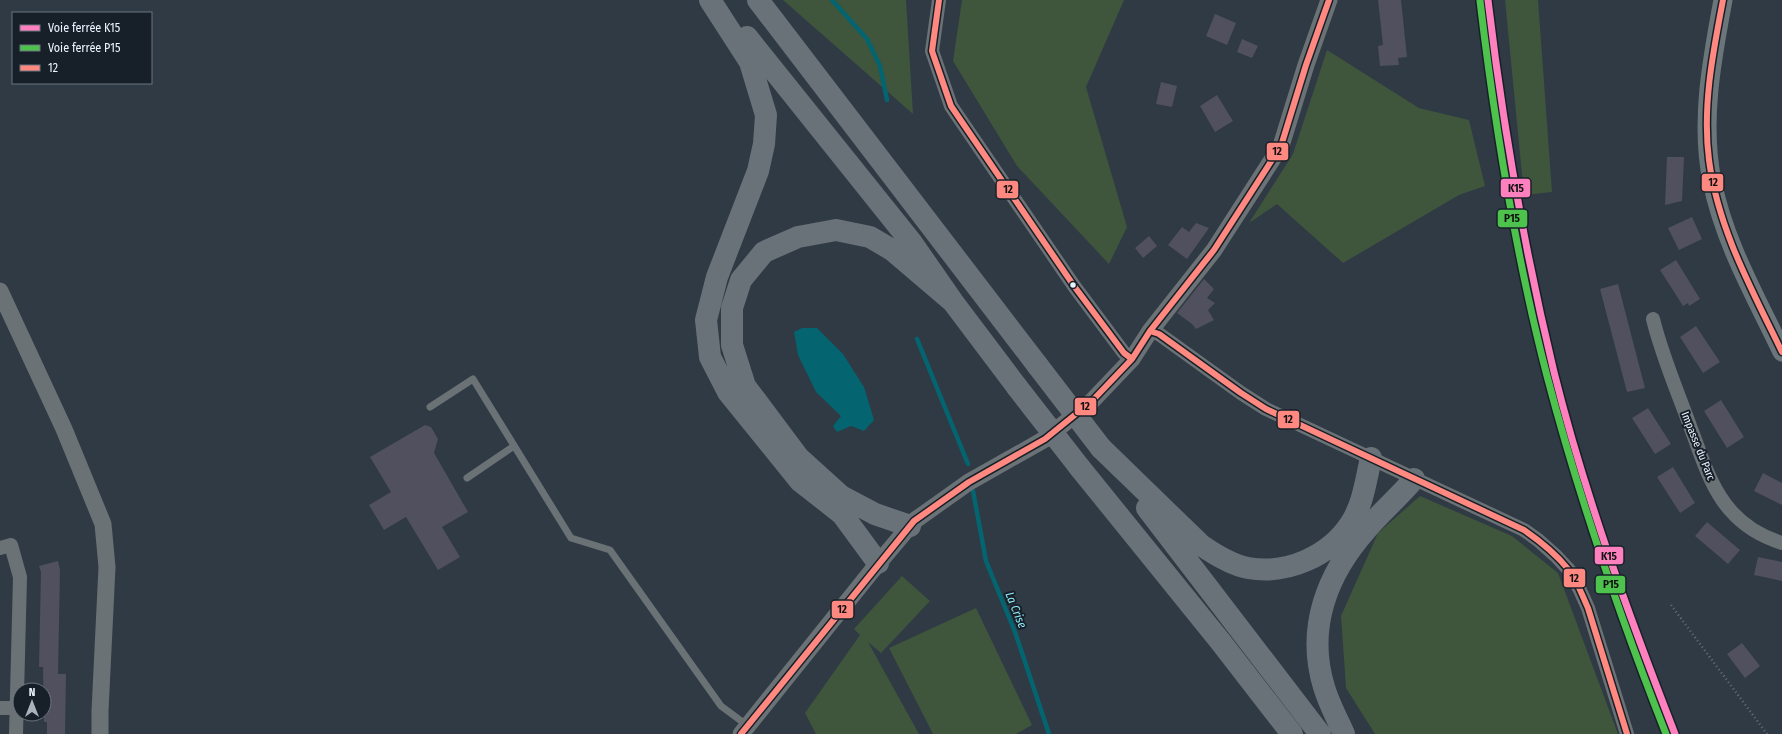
<svg xmlns="http://www.w3.org/2000/svg" width="1782" height="734" font-family="'Fira Sans Condensed',sans-serif">
<style>
.green{fill:#3f553c}
.water{fill:#04646f}
.lines{fill:none;stroke-linecap:round;stroke-linejoin:round}
.stream{stroke:#04646f;stroke-width:4.5}
.building{fill:#50505e}
.path{stroke:#697075;stroke-width:2.5;stroke-dasharray:1 3;stroke-linecap:butt}
.service{stroke:#6b7275;stroke-width:7}
.minor{stroke:#6b7275;stroke-width:14}
.tertiary{stroke:#6b7275;stroke-width:17}
.secondary{stroke:#6b767a;stroke-width:19}
.trunk{stroke:#697278;stroke-width:22}
.trunk-bridge{stroke:#697278;stroke-width:22}
.bus-1-casing{stroke:#172029;stroke-width:9}
.bus-1{stroke:#ff8980;stroke-width:6}
.rail-1-casing{stroke:#172029;stroke-width:10}
.rail-2-casing{stroke:#172029;stroke-width:10}
.rail-1{stroke:#ff80bf;stroke-width:7}
.rail-2{stroke:#4dc24d;stroke-width:7}
.bus-dot{fill:#eaf4ff;stroke:#172029;stroke-width:1.5}
.labels{text-anchor:middle;dominant-baseline:central;stroke-width:4;stroke-linejoin:round;paint-order:stroke}
.street-label{font-size:11px;fill:#eaf4ff;stroke:#172029}
.water-label{font-size:12px;font-style:italic;fill:#90ebf9;stroke:#172029}
.line-badge{stroke:#172029;stroke-width:1.5}
.pale-badge-label{font-size:11px;text-anchor:middle;font-weight:bold;fill:#111}
</style>
<rect width="100%" height="100%" fill="#2f3a45"/>
<!-- green -->
<path class="green" d="M783,0H906L913,114Z
M962,0H1124L1086,87L1127,227L1109,264L1017,166L953,61Z
M1505,0H1538L1552,192L1524,195Z
M1327,50L1419,108L1469,120L1485,186L1459,195L1343,263L1277,204L1249,223L1293,154Z
M1420,496L1512,536L1558,573L1618,734H1375L1346,688L1341,616L1378,533Z
M902,576L930,601L881,653L868,642L919,734H816L805,713L860,635L854,629Z
M976,608L1032,725L1016,734H933L889,648Z"/>
<!-- water -->
<path class="water" d="M802,328H817L843,354L864,387L874,420L864,431L851,426L837,432L833,426L841,416L816,392L798,355L794,332Z"/>
<g class="lines">
<!-- stream -->
<path class="stream" d="M832,0L867,39L880,66L887,100
M917,339L968,464
M973,491L986,561L1015,632L1049,734"/>
</g>
<!-- building -->
<path class="building" d="M1378,0H1401L1407,57L1398,58L1399,65L1380,66L1378,46L1383,45Z
M1215,14L1236,23L1227,45L1206,36Z
M1242,39L1258,46L1252,58L1237,52Z
M1161,82L1177,86L1172,107L1156,104Z
M1217,95L1233,121L1215,132L1200,106Z
M1667,157H1684L1682,201L1665,205Z
M1692,217L1702,239L1679,250L1668,228Z
M1196,223L1209,228L1187,259L1168,245L1182,227L1189,232Z
M1149,236L1157,246L1143,258L1135,248Z
M1676,260L1700,299L1689,306L1688,303L1683,306L1660,270Z
M1204,279L1214,289L1207,298L1215,303L1208,310L1214,320L1196,329L1192,324L1177,313Z
M1618,284L1645,388L1627,392L1600,289Z
M1696,326L1720,362L1703,373L1680,337Z
M1721,400L1744,437L1727,448L1704,411Z
M1648,408L1671,444L1655,454L1632,418Z
M425,425L431,427L438,439L434,453L468,512L442,527L460,557L438,570L406,517L384,530L369,505L391,492L370,457Z
M1673,467L1695,503L1680,513L1657,477Z
M1763,473L1782,483V505L1754,491Z
M1707,522L1740,550L1728,564L1695,536Z
M1758,557L1782,562V581L1754,575Z
M58,561L60,570L58,674H66L65,734H47V722H44L43,667H39L41,572L39,566Z
M1742,643L1760,666L1745,678L1727,654Z"/>
<g class="lines">
<!-- path -->
<path class="path" d="M1671,605L1767,734"/>
<!-- service -->
<path class="service" d="M430,407L473,379L571,538L610,550L721,706L748,726
M467,478L514,446"/>
<!-- minor -->
<path class="minor" d="M939,0L932,51L951,106L1074,286L1124,353L1132,359
M1653,319C1662,356 1677,390 1690,426C1701,454 1710,488 1731,511C1744,526 1763,537 1782,543
M1150,331L1159,334L1241,393L1266,409L1524,530L1538,540L1556,556L1569,570L1579,588L1588,608L1627,734
M0,548L11,545L20,577L16,734
M0,708H16"/>
<!-- tertiary -->
<path class="tertiary" d="M0,291L64,429L103,524L107,567L100,711V734
M741,734L871,572L914,521L969,482L1045,439L1092,401L1132,359L1150,331L1214,250L1281,146L1306,65L1329,0"/>
<!-- secondary -->
<path class="secondary" d="M1723,0C1712,59 1700,121 1712,181C1724,242 1756,297 1782,352"/>
<!-- trunk -->
<path class="trunk" d="M710,0L750,62L766,115L764,144L758,171L717,277L706,320L710,357L728,392L800,481L842,514L878,563
M758,0L1038,366
M747,37L912,243L953,302L1017,387
M1101,448L1201,545C1214,554 1232,565 1248,568C1287,575 1330,556 1351,523C1363,504 1366,480 1371,458
M1080,468L1220,641L1292,734
M1147,508L1320,734
M910,526L875,514L841,496L799,458L745,386L732,345V308L741,280L764,252L798,237L836,230L870,237L892,250L953,302
M1344,734C1337,718 1329,704 1324,687C1306,628 1327,574 1366,530C1381,512 1399,497 1414,479"/>
<!-- trunk-bridge -->
<path class="trunk-bridge" d="M1038,366L1101,448
M1017,387L1080,468"/>
<defs>
<path id="bus-1" d="M939,0L932,51L951,106L1074,286L1124,353L1132,359
M1723,0C1713,52 1702,107 1709,160C1718,229 1752,290 1782,352
M1150,331L1159,334L1241,393L1266,409L1524,530C1540,541 1556,554 1568,569C1577,580 1582,595 1588,608L1627,734
M741,734L914,521L969,482L1045,439L1092,401L1132,359L1150,331L1214,250L1281,146L1306,65L1329,0"/>
</defs>
<!-- bus-1 casing -->
<use href="#bus-1" class="bus-1-casing"/>
<!-- bus-1 -->
<use href="#bus-1" class="bus-1"/>
<defs>
<path id="rail-1" d="M1488,0C1503,127 1524,248 1554,372C1585,496 1629,616 1675,734"/>
<path id="rail-2" d="M1480,1C1495,127 1515,253 1547,376C1579,498 1620,617 1666,734"/>
</defs>
<!-- rail-1 casing -->
<use href="#rail-1" class="rail-1-casing"/>
<!-- rail-2 casing -->
<use href="#rail-2" class="rail-2-casing"/>
<!-- rail-1 -->
<use href="#rail-1" class="rail-1"/>
<!-- rail-2 -->
<use href="#rail-2" class="rail-2"/>
</g>
<!-- markers -->
<circle class="bus-dot" cx="1073" cy="285" r="3.5"/>
<g class="labels">
<!-- street labels -->
<g class="street-label">
<text transform="translate(1698 446) rotate(68)">Impasse du Parc</text>
</g>
<!-- water labels -->
<g class="water-label">
<text transform="translate(1016 610) rotate(68)">La Crise</text>
</g>
</g>
<g class="line-badge">
<rect x="1266" y="142" width="23" height="19" rx="4" fill="#ff8980"/>
<rect x="1701" y="173" width="23" height="19" rx="4" fill="#ff8980"/>
<rect x="1500" y="178" width="31" height="20" rx="4" fill="#ff80bf"/>
<rect x="996" y="180" width="23" height="19" rx="4" fill="#ff8980"/>
<rect x="1497" y="209" width="31" height="19" rx="4" fill="#4dc24d"/>
<rect x="1074" y="397" width="23" height="19" rx="4" fill="#ff8980"/>
<rect x="1277" y="410" width="23" height="19" rx="4" fill="#ff8980"/>
<rect x="1594" y="546" width="30" height="19" rx="4" fill="#ff80bf"/>
<rect x="1563" y="568" width="23" height="20" rx="4" fill="#ff8980"/>
<rect x="1595" y="575" width="31" height="19" rx="4" fill="#4dc24d"/>
<rect x="831" y="600" width="23" height="19" rx="4" fill="#ff8980"/>
</g>
<g class="pale-badge-label">
<text x="1277" y="155">12</text>
<text x="1713" y="186">12</text>
<text x="1516" y="192">K15</text>
<text x="1008" y="193">12</text>
<text x="1512" y="222">P15</text>
<text x="1085" y="410">12</text>
<text x="1288" y="423">12</text>
<text x="1609" y="560">K15</text>
<text x="1574" y="582">12</text>
<text x="1611" y="588">P15</text>
<text x="842" y="613">12</text>
</g>
<!-- legend -->
<rect x="12" y="12" width="140" height="72" fill="#172029" stroke="#6b757f"/>
<rect x="20" y="25" width="20" height="6" fill="#ff80bf" stroke="#6b757f"/>
<text x="48" y="32" font-size="12" fill="#eaf4ff">Voie ferrée K15</text>
<rect x="20" y="45" width="20" height="6" fill="#4dc24d" stroke="#6b757f"/>
<text x="48" y="52" font-size="12" fill="#eaf4ff">Voie ferrée P15</text>
<rect x="20" y="65" width="20" height="6" fill="#ff8980" stroke="#6b757f"/>
<text x="48" y="72" font-size="12" fill="#eaf4ff">12</text>
<!-- north arrow -->
<g transform="translate(32 702)"><circle r="19" fill="#172029" stroke="#6b757f"/>
<path d="M0-3L7 15L0 10L-7 15Z" fill="#a9b3be"/>
<text y="-6" font-size="11" font-weight="bold" text-anchor="middle" fill="#eaf4ff">N</text>
</g>
</svg>
